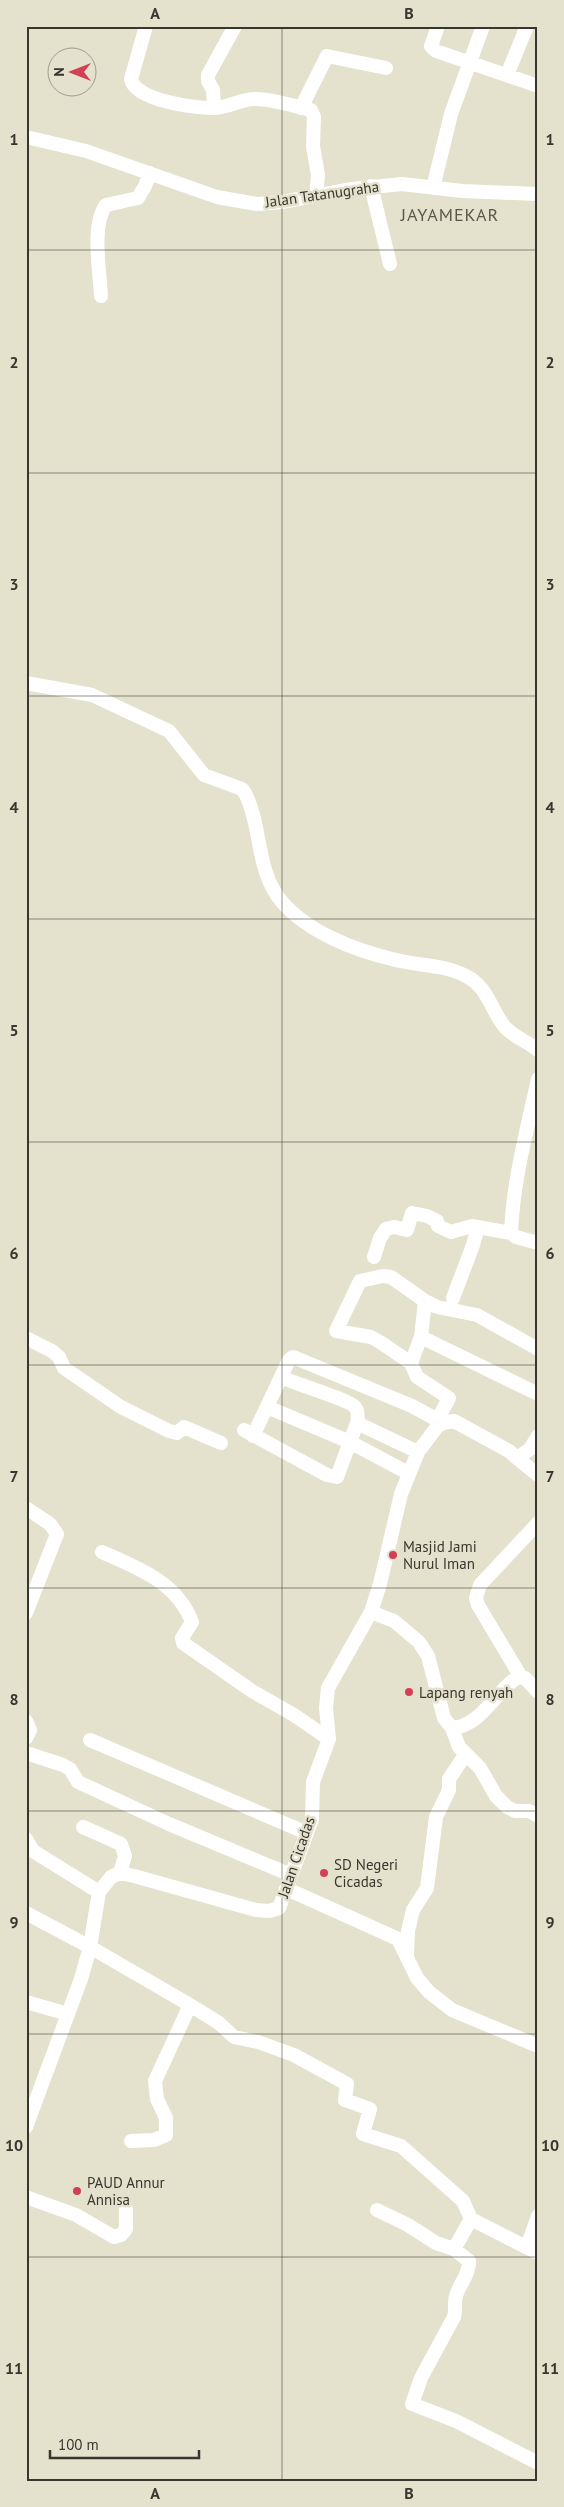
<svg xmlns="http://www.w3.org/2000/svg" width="564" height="2507" font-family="'PT Sans',sans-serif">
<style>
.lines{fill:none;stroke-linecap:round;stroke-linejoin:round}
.minor{stroke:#fff;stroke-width:14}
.grid{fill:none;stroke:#38362e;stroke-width:1;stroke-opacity:0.55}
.poi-dot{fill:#d14054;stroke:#e4e1cd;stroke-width:2}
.labels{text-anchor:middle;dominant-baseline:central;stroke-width:5;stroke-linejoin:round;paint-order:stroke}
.street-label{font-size:15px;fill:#38362e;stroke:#e4e1cd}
.poi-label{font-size:15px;fill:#38362e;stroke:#e4e1cd;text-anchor:start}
.quarter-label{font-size:18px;letter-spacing:1px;fill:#5b5847;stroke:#e4e1cd}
.neatline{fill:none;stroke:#38362e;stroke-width:2}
.grid-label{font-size:16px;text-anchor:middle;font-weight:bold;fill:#38362e}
</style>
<rect width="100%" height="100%" fill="#e4e1cd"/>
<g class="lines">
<!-- minor -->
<path class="minor" d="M146,26L131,79C135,101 196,108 214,108C228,108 240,99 255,99C274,99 293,106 311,110L314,117L313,146L318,175L316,196
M438,26L431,46L436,51L538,86
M507,75L527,26
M214,108L213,90L208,81V75L235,26
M301,108L327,56L386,68
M26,137L86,151L217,197L257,204L282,202L352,189L402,184L462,191L538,194
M371,186L390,264
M433,188L451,114L483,26
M101,296C100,272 91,225 106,205L138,198L145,186L150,173
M26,683L92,695L169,731L204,775L242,789L246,795C262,828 256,872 282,902C308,932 354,950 392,959C416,966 444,964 466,976C488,987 490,1008 504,1026C512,1036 528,1042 538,1050
M538,1079C527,1130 513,1181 511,1233L516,1237L538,1243
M374,1257L380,1238L386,1229L394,1227L407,1230L412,1213L427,1216L437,1221L438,1226L451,1232L472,1226L511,1233
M453,1298L473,1245L478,1227
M421,1337L538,1394
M26,1338L52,1351L59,1357L64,1368L121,1407L169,1431L177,1433L184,1427L221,1443
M411,1363L421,1337L425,1301
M267,1407L350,1442L408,1473
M438,1419L449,1398L417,1377L411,1363L380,1342L371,1337L336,1331L360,1281L383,1276L391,1277L425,1301L437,1307L477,1315L538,1349
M357,1423L418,1452
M244,1430L327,1475L337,1477L357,1423C358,1418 359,1412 355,1407C350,1400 293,1383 281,1377
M253,1436L289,1360L293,1357L412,1406L443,1423
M517,1458L538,1475
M26,1508L50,1524L57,1534L26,1613
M102,1552C138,1568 177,1582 192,1622L182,1638L183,1643L252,1691L294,1715L329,1739
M371,1612L394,1621L419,1642L428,1656L444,1718L452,1728C482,1726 495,1691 518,1677L525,1678L538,1692
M521,1677L478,1605L476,1598L480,1585L538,1523
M26,1721L30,1730L26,1738
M452,1728L459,1747L480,1768L496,1796L507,1807L515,1811H529L538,1816
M90,1740L307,1833
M26,1753L63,1765L70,1769L78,1782L169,1824L291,1875
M83,1827L121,1844L125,1856L120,1873
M26,1839L33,1851L99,1892
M287,1889L398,1939L417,1978L429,1992L452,2010L538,2046
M26,1913L90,1947L190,2005L219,2023L234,2037L258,2042L294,2055L347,2084L345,2100L370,2109L363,2134L401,2146L463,2201L471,2219L538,2253
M407,1954L408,1931L413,1910L427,1888L436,1817L449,1790V1779L465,1755
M26,2002L68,2014
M26,2127L81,1979L90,1947L99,1892L111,1877L120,1873L134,1876L256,1910L269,1911L279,1908L312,1819L313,1782L329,1739L326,1708L328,1688L371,1612L380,1584L401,1494L418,1452L437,1427L443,1423L454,1421L509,1451L517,1458L530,1449L538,1436
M131,2141L154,2140L166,2135V2118L157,2099L155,2081L190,2005
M26,2197L76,2215L114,2237L121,2235L126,2229V2209
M377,2210L408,2225L436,2243L454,2249L471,2219
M527,2247L538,2216
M454,2249L469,2261C470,2274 459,2284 456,2296C454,2302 456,2310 454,2317L421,2378L412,2404L456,2421L538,2463"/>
</g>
<!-- grid -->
<path class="grid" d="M282,26V2481M26,250H538M26,473H538M26,696H538M26,919H538M26,1142H538M26,1365H538M26,1588H538M26,1811H538M26,2034H538M26,2257H538"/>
<!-- markers -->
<g class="poi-dot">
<circle cx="393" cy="1555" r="5"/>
<circle cx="409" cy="1692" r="5"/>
<circle cx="324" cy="1873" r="5"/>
<circle cx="77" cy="2191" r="5"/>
</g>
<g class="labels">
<!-- street labels -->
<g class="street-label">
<text transform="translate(322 194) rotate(-8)">Jalan Tatanugraha</text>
<text transform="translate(296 1857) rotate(-71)">Jalan Cicadas</text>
</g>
<!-- poi labels -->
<g class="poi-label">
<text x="403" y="1546">Masjid Jami<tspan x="403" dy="17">Nurul Iman</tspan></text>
<text x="419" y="1692">Lapang renyah</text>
<text x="334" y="1864">SD Negeri<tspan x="334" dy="17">Cicadas</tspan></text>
<text x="87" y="2182">PAUD Annur<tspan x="87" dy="17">Annisa</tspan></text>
</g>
<!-- quarter labels -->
<g class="quarter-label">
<text x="450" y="214">JAYAMEKAR</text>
</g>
</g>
<!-- border -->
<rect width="564" height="2507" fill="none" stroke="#e4e1cd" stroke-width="55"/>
<!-- north arrow -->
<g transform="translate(72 72) rotate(270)"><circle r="24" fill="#e4e1cd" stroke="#9f9d8d"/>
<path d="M0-4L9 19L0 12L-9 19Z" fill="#d14054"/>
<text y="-8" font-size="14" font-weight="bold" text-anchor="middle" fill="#38362e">N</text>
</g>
<!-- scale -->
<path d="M50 2450v8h149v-8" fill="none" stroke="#38362e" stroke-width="2.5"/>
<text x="58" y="2450" font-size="15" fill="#38362e" stroke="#e4e1cd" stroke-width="4" paint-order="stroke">100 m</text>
<rect x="28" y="28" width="508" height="2452" class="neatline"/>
<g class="grid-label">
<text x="155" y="19">A</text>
<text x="409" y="19">B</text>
<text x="14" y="145">1</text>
<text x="550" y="145">1</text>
<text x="14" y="368">2</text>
<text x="550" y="368">2</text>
<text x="14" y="590">3</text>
<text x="550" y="590">3</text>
<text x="14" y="813">4</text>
<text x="550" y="813">4</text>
<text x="14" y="1036">5</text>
<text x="550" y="1036">5</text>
<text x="14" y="1259">6</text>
<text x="550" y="1259">6</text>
<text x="14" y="1482">7</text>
<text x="550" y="1482">7</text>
<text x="14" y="1705">8</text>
<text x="550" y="1705">8</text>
<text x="14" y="1928">9</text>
<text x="550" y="1928">9</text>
<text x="14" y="2151">10</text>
<text x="550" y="2151">10</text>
<text x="14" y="2374">11</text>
<text x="550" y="2374">11</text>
<text x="155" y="2499">A</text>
<text x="409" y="2499">B</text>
</g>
</svg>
